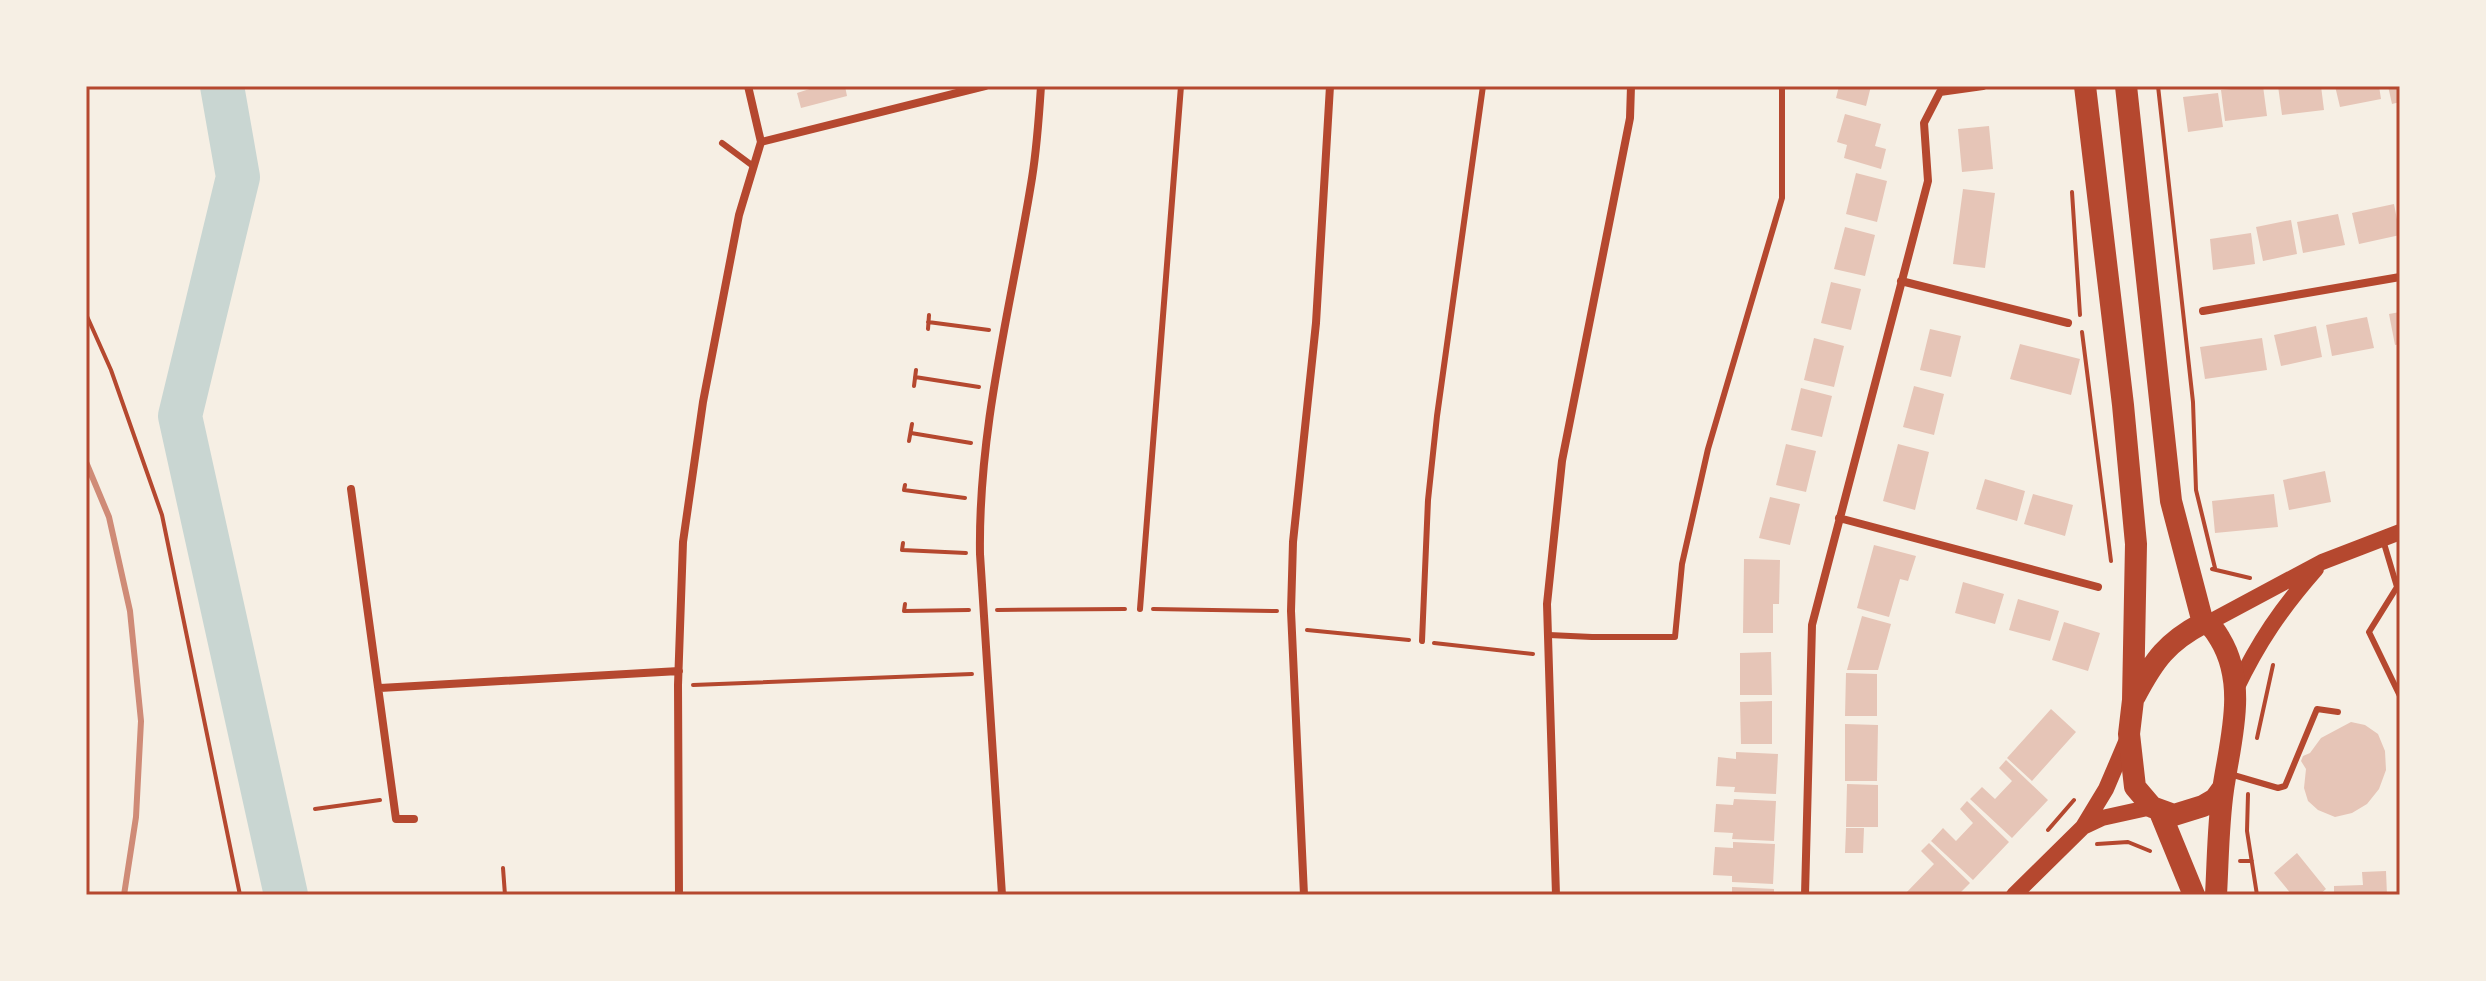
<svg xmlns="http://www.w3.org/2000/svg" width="2486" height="981" font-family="Signika,sans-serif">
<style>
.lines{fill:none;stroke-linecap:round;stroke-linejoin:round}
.river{stroke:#c9d6d2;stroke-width:44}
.building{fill:#e6c5b7}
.path{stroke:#b5482f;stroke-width:4}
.service{stroke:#b5482f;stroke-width:6}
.minor{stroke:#b5482f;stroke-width:8}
.secondary{stroke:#b5482f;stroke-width:16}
.trunk{stroke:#b5482f;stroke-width:22}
.rail{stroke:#cf8b77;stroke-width:6}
.neatline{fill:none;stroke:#b5482f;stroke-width:3}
</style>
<rect width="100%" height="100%" fill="#f6efe4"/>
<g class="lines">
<!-- river -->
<path class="river" d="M222,86L238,177L180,416L286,895"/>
</g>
<!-- building -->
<path class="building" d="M845,86L847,96L801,108L797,93L819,86Z
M1839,86H1871L1866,106L1836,98Z
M2263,86L2267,116L2225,121L2221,90Z
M2278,86H2321L2324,110L2282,115Z
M2335,86H2379L2381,99L2340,107Z
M2388,86H2400V102L2392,104Z
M2218,93L2223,127L2188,132L2183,97Z
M1845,114L1881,124L1875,146L1886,149L1881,169L1844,158L1847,145L1837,142Z
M1989,126L1993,169L1962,172L1958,129Z
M1856,173L1887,181L1877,222L1846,214Z
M1963,189L1995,193L1985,268L1953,264Z
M2394,204L2400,235L2359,244L2352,213Z
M2338,214L2345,245L2303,253L2297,222Z
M2291,220L2297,254L2263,261L2256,227Z
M1845,227L1875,235L1865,276L1834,269Z
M2251,233L2255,264L2213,270L2210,239Z
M1831,282L1861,289L1851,330L1821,323Z
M2400,312V344L2395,345L2389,314Z
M2367,317L2374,348L2332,356L2326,325Z
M2316,326L2322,357L2281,366L2274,335Z
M1930,329L1961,336L1951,377L1920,370Z
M1814,338L1844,346L1834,387L1804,380Z
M2262,338L2267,370L2205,379L2200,347Z
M2020,344L2080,359L2071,395L2010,379Z
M1914,386L1944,394L1934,435L1903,427Z
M1801,388L1832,396L1822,437L1791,430Z
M1786,444L1816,451L1806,492L1776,485Z
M1898,444L1929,452L1915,510L1883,501Z
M2325,471L2331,502L2289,510L2283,480Z
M1985,479L2025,491L2017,521L1976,509Z
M2033,494L2073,505L2065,536L2024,524Z
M2274,494L2278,527L2215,533L2212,501Z
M1770,497L1800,504L1790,545L1759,538Z
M1874,545L1916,556L1908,581L1900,579L1889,617L1857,608Z
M1744,559L1780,560L1779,604H1773V633H1743Z
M1963,582L2004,594L1995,624L1955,613Z
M2018,599L2059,611L2050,641L2009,630Z
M1862,616L1891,624L1878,670H1847Z
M2064,622L2100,633L2088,671L2052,660Z
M1771,652L1772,695H1740V653Z
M1846,673L1877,674V716H1845Z
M1772,701V744H1741L1740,702Z
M2051,709L2076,732L2032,781L2007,758Z
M2351,722L2365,725L2378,734L2385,751L2386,770L2379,789L2367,804L2352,813L2335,817L2318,810L2308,801L2304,788L2306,769L2301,761L2303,756L2310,753L2321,738Z
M1845,724L1878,725L1877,781H1845Z
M1736,752L1778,754L1776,794L1734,792L1735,787L1716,786L1718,757L1736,759Z
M2006,760L2048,800L2012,838L1970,799L1982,787L1995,799L2012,781L1999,768Z
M1847,784L1878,785V827H1846Z
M1734,799L1776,801L1774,841L1732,839L1733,833L1714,832L1716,804L1733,805Z
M1967,801L2009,842L1973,880L1931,841L1943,828L1956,841L1973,823L1960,809Z
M1846,828H1864L1863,853H1845Z
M1733,842L1775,844L1773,884L1732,882V876L1713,875L1715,847L1733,848Z
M1929,843L1970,883L1958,895H1904L1934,864L1921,851Z
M2297,853L2326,889L2319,895H2292L2274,873Z
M2386,871L2387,895H2334V886L2363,885L2362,872Z
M1732,887L1774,889V895H1732Z"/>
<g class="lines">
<!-- path -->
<path class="path" d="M2158,86L2193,402L2196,490L2215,568
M2072,192L2080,315
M86,314L111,370L162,515L240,895
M928,322L989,330
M928,329L929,315
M2082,332L2111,561
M915,377L979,387
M914,386L916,370
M911,433L971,443
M909,441L912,424
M905,485L904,490L965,498
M903,543L902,550L966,553
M2212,569L2250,578
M905,604L904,611L969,610
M1153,609L1277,611
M997,610L1125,609
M1307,630L1409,640
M1434,643L1533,654
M693,685L972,674
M2257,738L2273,665
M2248,794L2247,831L2257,895
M315,809L380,800
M2048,830L2074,800
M2097,844L2128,842L2150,851
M2240,861H2252
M503,868L505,895"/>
<!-- service -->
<path class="service" d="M722,143L753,166
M2383,540L2397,587L2369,632L2400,696
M1140,609L1181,86
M1549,635L1592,637H1675L1682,564L1708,449L1782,198V86
M1422,641L1428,500L1437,416L1483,86
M2230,774L2278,788L2285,786L2317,709L2338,712"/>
<!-- minor -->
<path class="minor" d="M761,142L985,86
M1901,281L2068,323
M2203,311L2400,277
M351,489L396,819H414
M1839,518L2098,587
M380,688L679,671
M679,895L678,685L683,542L703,402L739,215L761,142L748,86
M1002,895L980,554C978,426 1012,303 1032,178C1037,147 1039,117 1041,86
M1304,895L1291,611L1293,542L1316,323L1330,86
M1556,895L1547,604L1562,461L1630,118L1631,86
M1805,895L1812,625L1928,181L1924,123L1940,92L1983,86"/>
<!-- secondary -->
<path class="secondary" d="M2208,623L2322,562L2400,532
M2236,689C2259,641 2281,609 2316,569
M2085,826L2102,818L2152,807
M2014,895L2083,827L2106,789L2129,735"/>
<!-- trunk -->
<path class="trunk" d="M2085,86L2123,405L2136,544L2133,700L2129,734L2135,787L2152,807L2174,815L2203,806L2215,799L2223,788
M2126,86L2171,501L2203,623
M2203,623C2212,625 2215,631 2220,639C2248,685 2230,741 2223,790C2218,825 2218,860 2216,895
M2135,696C2154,660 2167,642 2203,623
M2160,812L2194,895"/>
<!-- rail -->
<path class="rail" d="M86,462L109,517L130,611L141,721L136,817L124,895"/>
</g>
<!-- border -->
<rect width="2486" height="981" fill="none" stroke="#f6efe4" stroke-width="176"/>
<rect x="88" y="88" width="2310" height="805" class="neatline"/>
</svg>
